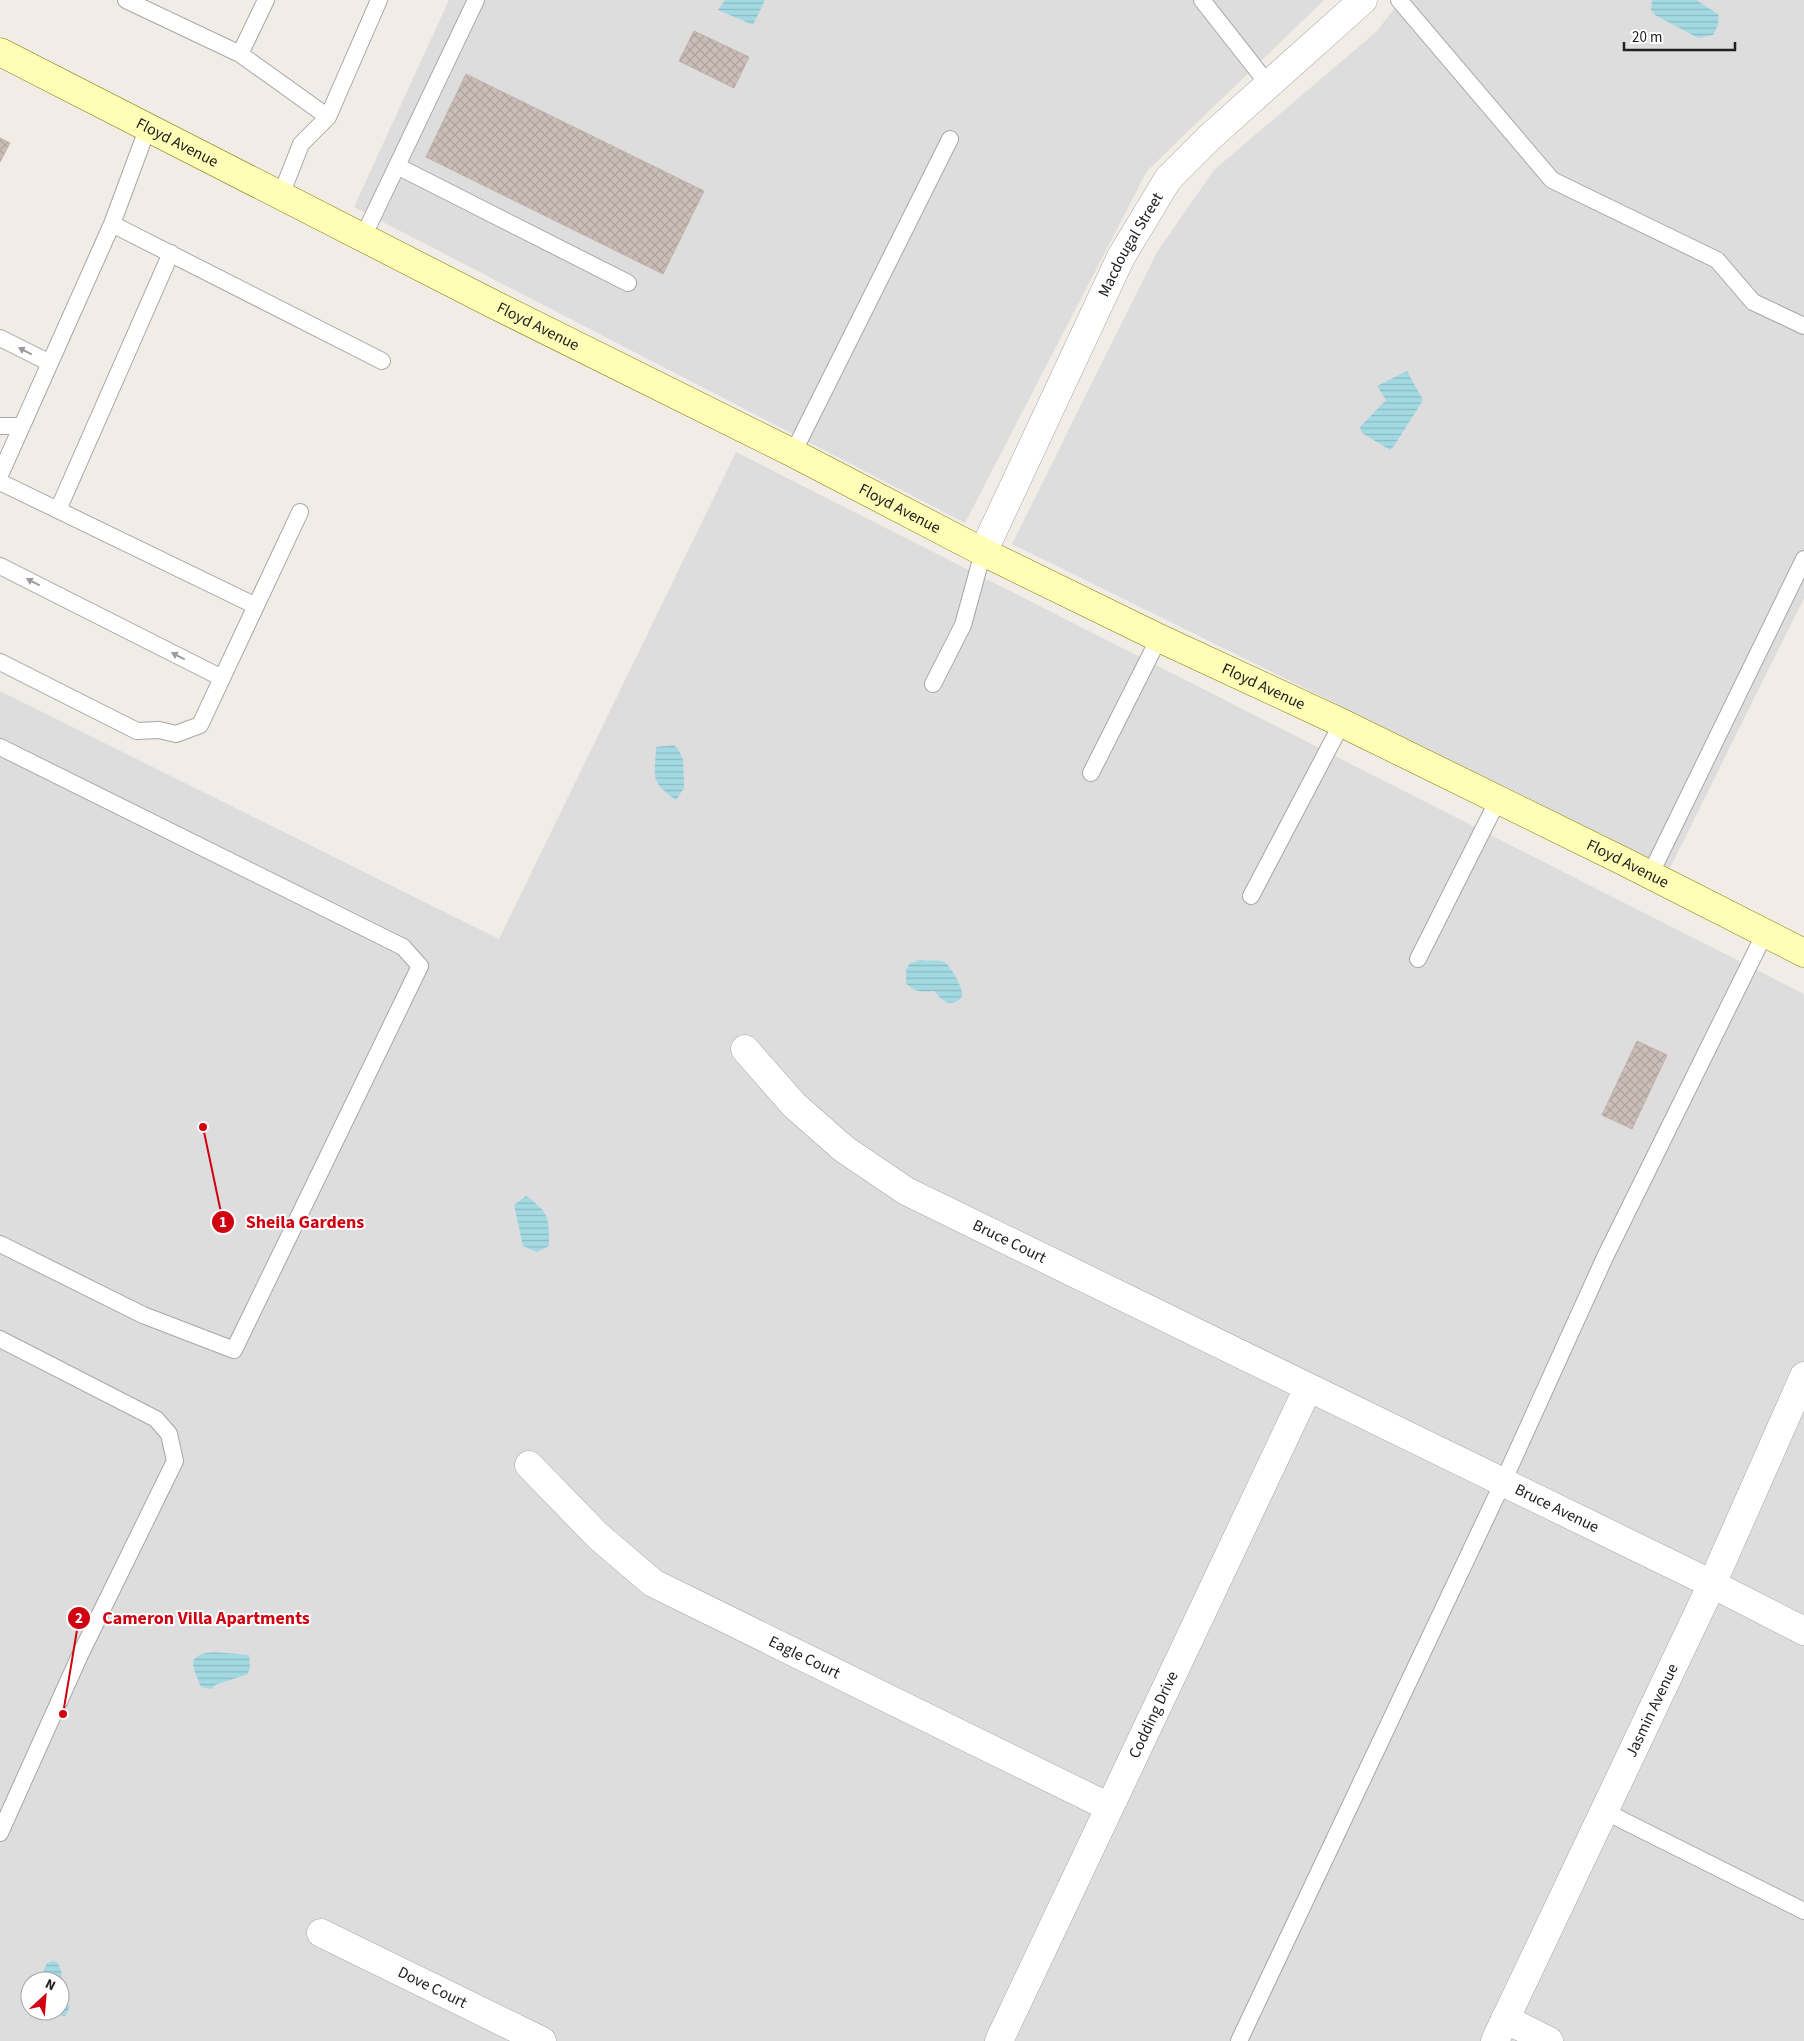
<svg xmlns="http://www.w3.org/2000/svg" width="1804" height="2041" font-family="'Source Sans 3',sans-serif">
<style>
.residential{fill:#dedddd;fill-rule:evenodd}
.water{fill:url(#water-rules)}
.building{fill:url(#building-cross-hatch);stroke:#c4b1a7}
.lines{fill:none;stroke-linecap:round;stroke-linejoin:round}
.lane-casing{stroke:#a7a7a7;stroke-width:18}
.street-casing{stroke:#a7a7a7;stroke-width:29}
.secondary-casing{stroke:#7a7e00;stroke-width:29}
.lane{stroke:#fff;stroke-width:16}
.street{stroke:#fff;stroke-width:28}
.secondary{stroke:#fffdb6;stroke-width:28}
.oneway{fill:#9b9b9b}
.labels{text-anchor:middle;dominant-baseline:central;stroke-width:4;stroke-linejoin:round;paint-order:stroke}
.street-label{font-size:16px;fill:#202020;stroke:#fff}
.leader{fill:none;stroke:#d00010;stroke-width:2}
.callout-dot{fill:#d00010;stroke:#fff;stroke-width:2}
.mark-label{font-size:15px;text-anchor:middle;font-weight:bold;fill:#fff}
.callout-label{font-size:18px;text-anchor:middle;font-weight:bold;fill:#d00010;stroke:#fff;stroke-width:4;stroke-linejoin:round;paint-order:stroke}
</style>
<defs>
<pattern id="water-rules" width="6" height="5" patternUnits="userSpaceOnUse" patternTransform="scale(1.25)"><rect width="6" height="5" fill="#a3d9e2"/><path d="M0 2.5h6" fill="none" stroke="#8cbac2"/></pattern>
<pattern id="building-cross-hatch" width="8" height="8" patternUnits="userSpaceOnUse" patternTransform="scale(1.25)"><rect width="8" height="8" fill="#cabeb8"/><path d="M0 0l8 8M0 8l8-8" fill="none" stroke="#ada39e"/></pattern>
</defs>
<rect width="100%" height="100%" fill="#f1ede6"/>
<!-- residential -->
<path class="residential" d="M449,0H1324L1147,171L965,523L354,207Z
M1401,0H1804V598L1670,868L1012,544L1157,252L1214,170L1377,31Z
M736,452L1804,994V2041H0V691L499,939ZM30,1981H60V2011H30Z"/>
<!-- water -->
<path class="water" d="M725,0H765L753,25L718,10Z
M1652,0H1696L1718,14C1720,22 1717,28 1713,35L1698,38L1655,15L1651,10Z
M1407,371L1423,400L1394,446L1390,450L1362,433L1360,427L1386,400L1377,386Z
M674,745L678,749L683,759L684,782V788L676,800C649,780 655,778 656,747Z
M920,960C928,962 937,959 944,962C950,964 964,990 962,995C961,1001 951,1005 946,1002C941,1000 937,994 934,991C923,992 915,993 906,983V970L910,963Z
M526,1196C550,1213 549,1218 549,1246L537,1252L523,1246L514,1205Z
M214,1652L249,1655L250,1667L248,1674L215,1685L212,1689L201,1687C192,1665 185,1655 214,1652Z
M53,1961L58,1963L62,1974L59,1981H39L47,1963Z
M60,1991L70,2007L65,2016L43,2011H60Z"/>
<!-- building -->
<path class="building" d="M694,31L749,57L734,88L679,61Z
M466,74L704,191L663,274L426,157Z
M0,138L10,143L0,162Z
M1637,1041L1667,1055L1632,1129L1602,1115Z"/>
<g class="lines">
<defs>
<path id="lane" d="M126,0L240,54L328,117
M1202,0L1268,84
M1399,0L1552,180L1717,260L1753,302L1804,326
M240,54L266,0
M397,166L628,283
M281,195L301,144L328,117L379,0
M112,224L382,361
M363,237L476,0
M0,338L50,363
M0,426H22
M793,453L950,139
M0,475L112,224L148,127
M0,482L256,606
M58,510L171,253
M0,566L222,678
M0,662L137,731L159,730L176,734L200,725L300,512
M933,684L963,625L983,552
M0,747L403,947L420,966L234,1350L143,1315L0,1244
M1091,773L1159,638
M1650,875L1804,559
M1251,896L1342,723
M1418,959L1498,800
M0,1339L156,1419L169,1434L175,1461L80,1655L0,1833
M1604,1811L1804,1911
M1239,2041L1503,1482L1605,1257L1765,933"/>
<g id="street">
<path id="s1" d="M983,552L1121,257L1168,179L1210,137L1363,0"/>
<path id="s2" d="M745,1049L794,1105L844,1149L906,1191L1712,1584L1804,1631"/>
<path id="s3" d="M529,1465L598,1536L653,1583L1109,1807"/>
<path id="s4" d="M321,1933L542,2041"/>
<path d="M1505,2019L1549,2041"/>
<path id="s5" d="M999,2041L1308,1388"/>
<path id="s6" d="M1495,2041L1712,1584L1804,1376"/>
</g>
<g id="secondary">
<path id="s7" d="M0,52L493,304L793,453L983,552L1159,638L1342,723L1623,861L1804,953"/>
</g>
</defs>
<!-- lane casing -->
<use href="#lane" class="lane-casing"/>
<!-- street casing -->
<use href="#street" class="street-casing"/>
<!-- secondary casing -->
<use href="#secondary" class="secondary-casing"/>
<!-- lane -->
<use href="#lane" class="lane"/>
<!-- street -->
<use href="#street" class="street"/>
<!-- secondary -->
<use href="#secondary" class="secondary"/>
</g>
<!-- one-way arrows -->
<defs><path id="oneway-solid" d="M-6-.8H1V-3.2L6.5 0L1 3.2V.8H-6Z" transform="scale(1.25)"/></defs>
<g class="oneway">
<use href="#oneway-solid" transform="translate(25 351) rotate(-153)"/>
<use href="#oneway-solid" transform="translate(33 582) rotate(-153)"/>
<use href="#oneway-solid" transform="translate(178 656) rotate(-153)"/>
</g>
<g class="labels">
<!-- street labels -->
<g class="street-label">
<text stroke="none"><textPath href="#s7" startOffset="199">Floyd Avenue</textPath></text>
<text stroke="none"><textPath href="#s1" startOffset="341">Macdougal Street</textPath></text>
<text stroke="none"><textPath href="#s7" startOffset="604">Floyd Avenue</textPath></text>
<text stroke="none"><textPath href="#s7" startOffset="1009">Floyd Avenue</textPath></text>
<text stroke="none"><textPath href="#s7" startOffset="1414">Floyd Avenue</textPath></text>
<text stroke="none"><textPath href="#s7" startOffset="1819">Floyd Avenue</textPath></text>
<text stroke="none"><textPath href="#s2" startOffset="331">Bruce Court</textPath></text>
<text stroke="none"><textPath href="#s2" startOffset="940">Bruce Avenue</textPath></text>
<text stroke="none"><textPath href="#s3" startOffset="340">Eagle Court</textPath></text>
<text stroke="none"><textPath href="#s6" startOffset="366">Jasmin Avenue</textPath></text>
<text stroke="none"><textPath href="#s5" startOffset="361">Codding Drive</textPath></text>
<text stroke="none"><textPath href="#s4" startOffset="124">Dove Court</textPath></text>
</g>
</g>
<!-- callouts -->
<path class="leader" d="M203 1127L223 1222M63 1714L79 1618"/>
<g class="callout-dot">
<circle cx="203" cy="1127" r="5"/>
<circle cx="63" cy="1714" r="5"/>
<circle cx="223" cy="1222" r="12"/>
<circle cx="79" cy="1618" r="12"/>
</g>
<g class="mark-label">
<text x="223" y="1227">1</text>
<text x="79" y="1623">2</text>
</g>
<g class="callout-label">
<text x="305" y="1228">Sheila Gardens</text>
<text x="206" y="1624">Cameron Villa Apartments</text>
</g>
<!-- north arrow -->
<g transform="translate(45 1996) rotate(26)"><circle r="24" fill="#ffffff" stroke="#a6a6a6"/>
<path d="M0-4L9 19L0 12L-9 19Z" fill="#d00010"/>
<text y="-8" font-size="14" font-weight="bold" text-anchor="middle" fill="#202020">N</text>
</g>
<!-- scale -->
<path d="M1624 42v8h111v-8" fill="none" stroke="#202020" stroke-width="2.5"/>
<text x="1632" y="42" font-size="15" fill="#202020" stroke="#ffffff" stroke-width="4" paint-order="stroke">20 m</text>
</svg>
